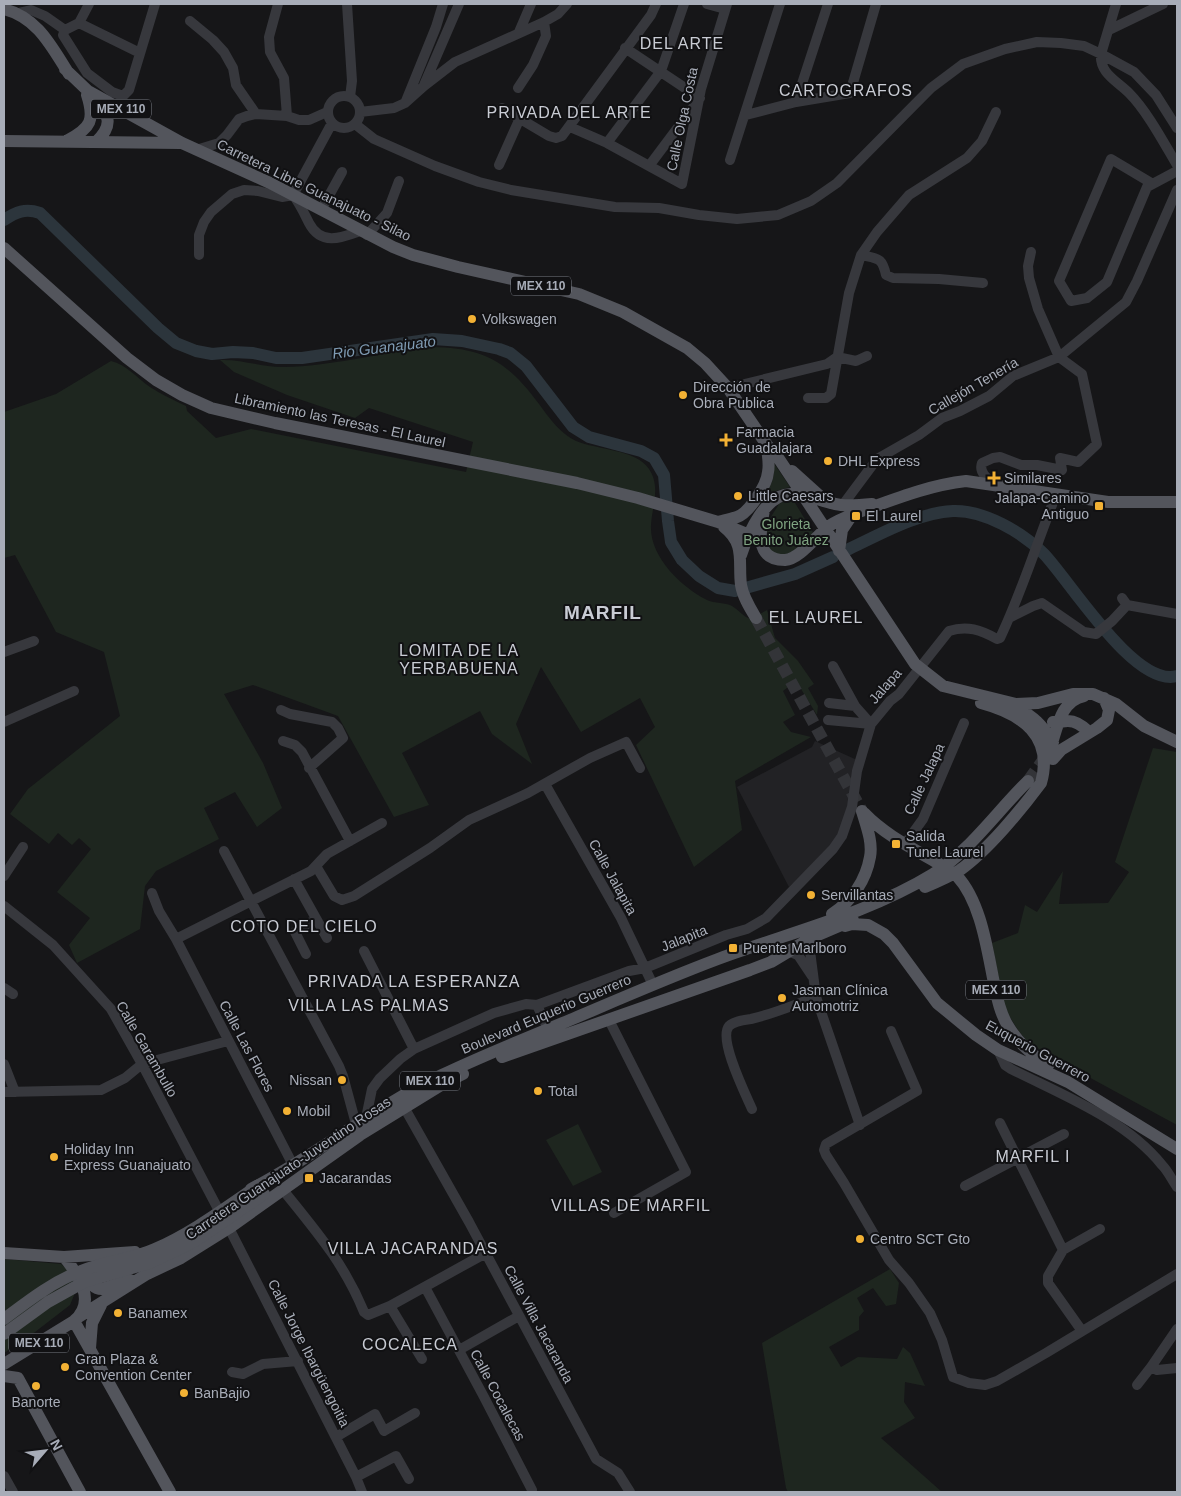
<svg xmlns="http://www.w3.org/2000/svg" width="1181" height="1496" font-family="Arial,sans-serif">
<style>
.built{fill:#222225}
.green{fill:#1e261f}
.lines{fill:none;stroke-linecap:round;stroke-linejoin:round}
.river{stroke:#2c353c;stroke-width:12}
.major-tunnel{stroke:#333438;stroke-width:12;stroke-dasharray:12 6;stroke-linecap:butt}
.minor{stroke:#37383d;stroke-width:10}
.major{stroke:#53555c;stroke-width:12}
.major-bridge{stroke:#53555c;stroke-width:12}
.poi-dot{fill:#f2b134;stroke:#111113;stroke-width:2}
.labels{text-anchor:middle;dominant-baseline:central;stroke-width:4;stroke-linejoin:round;paint-order:stroke}
.shield{fill:#111113;stroke:#7b7e86;stroke-width:1}
.shield-label{font-size:12px;font-weight:bold;fill:#a8adb8}
.street-label{font-size:14px;fill:#a8adb8;stroke:#111113}
.poi-label{font-size:14px;fill:#a8adb8;stroke:#111113;text-anchor:start}
.park-label{font-size:14px;fill:#7fa381;stroke:#111113}
.water-label{font-size:15px;font-style:italic;fill:#7f9bb3;stroke:#111113}
.quarter-label{font-size:16px;letter-spacing:1px;fill:#c9ccd4;stroke:#111113}
.district-label{font-size:19px;font-weight:bold;letter-spacing:1px;fill:#c9ccd4;stroke:#111113}
</style>
<rect width="100%" height="100%" fill="#161618"/>
<!-- built -->
<path class="built" d="M815,741L857,760L846,816L835,841L789,887L737,787L812,747Z"/>
<!-- green -->
<path class="green" d="M423,347C481,347 504,357 539,404C549,418 561,434 576,441C597,450 636,449 649,469C661,487 652,506 651,525C649,556 681,587 707,600C715,604 725,602 732,606C739,610 743,617 751,619L767,610L775,638L798,661L814,684L808,688L818,706L817,715L796,681L783,691L795,715L783,722L791,732L811,737L735,781L742,830L694,867L636,745L655,727L640,698L581,732L541,667L516,724L532,764L492,734L480,711L402,753L429,805L394,817L338,716L253,685L224,694L263,763L282,808L257,827L235,792L204,808L219,839L156,871L145,886L140,929L77,963L69,945L90,918L57,892L91,849L79,838L72,845L58,833L49,844L10,814L28,789L120,716L104,652L56,632L15,555L4,558V412L56,394L111,361C126,364 138,379 150,387C162,395 174,400 186,406L187,411L216,438L251,429L466,472L473,442L369,408L355,418L287,395L234,372L220,360C242,359 264,368 285,367C329,366 380,354 423,347Z
M773,462L790,487L776,491L763,499C770,487 776,477 773,462Z
M792,498L814,534L796,551L779,556L766,548L767,523L779,504Z
M1153,748L1177,752V1125L1050,1056L1027,1041L1018,1030L1005,1009L992,943L1018,933L1025,905L1037,912L1063,871L1059,904L1108,903L1129,872L1115,862Z
M578,1124L602,1172L573,1186L546,1140Z
M4,1259L61,1264L70,1271L77,1288L70,1305L26,1339L4,1353Z
M890,1269L899,1283L896,1304L886,1306L873,1288L857,1298L864,1311L859,1317V1330L829,1347L841,1367L858,1357L897,1359L903,1347L910,1353L925,1386L905,1382L904,1402L915,1418L881,1438L942,1492H788L786,1488L762,1343Z"/>
<g class="lines">
<!-- river -->
<path class="river" d="M4,220C16,212 25,208 40,213L158,328L176,343L196,351L212,354L233,352L253,353L276,358H302L433,339L462,341L499,349L510,353L526,366L573,427L589,437L641,451L654,458L664,475L668,521L671,542L682,560L699,576L718,588L735,591L795,574L833,557
M849,549C881,534 917,513 953,511C984,510 1022,532 1044,554C1070,581 1135,688 1177,676"/>
<!-- major-tunnel -->
<path class="major-tunnel" d="M756,618L862,811
M1028,781L1046,756"/>
<!-- minor -->
<path class="minor" d="M278,4L269,37L270,52L284,78L287,116
M347,4L352,81L350,97
M707,4L725,9
M1116,4L1101,54C1099,73 1117,81 1129,93C1147,111 1164,143 1177,165
M18,13L31,10L45,16L65,30
M190,21L213,40L224,52L233,68L236,85L256,114
M79,23L65,30L63,35L87,73L112,92L123,96L129,90L155,4
M79,23L140,53
M79,23L89,4
M1109,30L1163,4
M519,32L531,4
M625,48L700,98L649,166
M424,85L459,4
M518,88L533,65L546,36L544,22
M328 112a16 16 0 1 1 32 0a16 16 0 1 1-32 0Z
M406,101L436,27L443,4
M796,102L828,4
M502,108L549,136L556,138L562,136L651,15L656,4
M360,112L394,108L405,103L424,86L455,62L544,22L558,14L567,4
M746,115L796,102L850,93L876,4
M355,124L374,139L435,166L479,182L511,190L615,207L659,208L699,215L737,219L778,215L811,201L837,183L931,88L963,64L1005,49L1037,42L1061,43L1084,46L1101,54L1134,72L1156,95L1177,128
M570,127L607,143L682,184L701,89L727,4
M607,143L661,71L684,4
M196,150L219,143L227,135L239,119L247,116L256,114L287,116L299,120H309L327,112
M730,160L780,4
M499,165L520,118
M1153,184L1111,159L1059,281L1071,301L1087,298L1107,282L1147,187L1177,171
M293,195C300,204 304,213 309,223C321,246 341,238 360,231
M293,195L332,123
M321,210L342,172
M367,235L387,213L399,181
M199,255V235L204,222L211,212L232,194L244,190L258,191L282,197L293,195
M861,255C878,259 882,257 886,275L893,278L939,279L983,283
M728,388L827,364L837,357L856,361L867,356
M808,398H826L831,394L849,293L861,255L877,232L909,195L967,158L982,141L996,112
M997,485C990,480 978,474 982,463L993,458L1000,457L1021,465H1037L1062,470L1060,458L1078,462L1097,444L1082,374L1059,357L1038,309L1029,278L1028,266L1031,252
M842,506L877,459L919,435L942,418L960,411L989,396L1013,376L1059,357L1126,302L1137,281L1177,190
M1122,598L1127,605L1177,614
M1009,618L1033,606L1042,603L1084,632L1096,634L1112,621L1127,605
M4,652L34,641
M829,703L855,706
M281,710L290,714L332,722L338,728L343,738L309,768
M828,720L871,724L890,701L899,694L949,631C967,625 981,630 997,639L1000,638C1022,592 1037,542 1056,495
M4,722L74,691
M283,741L295,745L302,752L350,841
M545,784L621,918L653,985
M905,844L923,819L964,723
M224,851L339,1066L343,1076L356,1124
M316,866L334,896L342,900L354,896L430,848L469,820L528,793L590,758L626,742L640,768
M4,876L23,847
M294,879L327,938
M152,893L159,911L176,939L293,1165
M4,906L53,945L111,1009L142,1064L217,1207
M811,938L810,951L816,997L860,1125
M176,939L311,871L327,854L382,823
M364,951L414,1049
M788,951L798,955L812,976
M306,954L295,932L316,919
M4,988L13,994
M537,1005L548,1029
M609,1020L686,1172L614,1213
M891,1031L917,1091L826,1144L824,1150L826,1155L844,1183L889,1260L909,1283L930,1313L942,1340L953,1377L969,1383L985,1385L997,1381L1046,1353L1177,1274
M998,1050L1005,1065L1011,1069C1062,1095 1125,1119 1162,1165C1168,1171 1172,1180 1177,1187
M4,1064L15,1092
M4,1092L101,1090L125,1078L142,1064L228,1041
M404,1107L469,1222L596,1459L618,1473L630,1492
M752,1109C745,1093 718,1039 729,1026C734,1021 744,1020 751,1019C773,1014 794,1005 816,997
M366,1118L372,1089L380,1078L400,1059L414,1049L494,1013L526,1004L537,1005L629,971L645,968L726,935L747,929L766,918L833,849L842,836L852,807L857,771L871,724L855,706L833,666
M1000,1123L1063,1250L1048,1276V1283L1082,1331
M965,1186L1064,1134
M283,1190C316,1231 344,1263 364,1312L368,1315L390,1306L486,1253
M229,1228L356,1477L362,1492
M1063,1250L1100,1229
M425,1287L484,1397L532,1490
M390,1306L422,1359
M459,1350L519,1316
M1151,1367L1157,1370L1177,1368
M232,1372L243,1374L263,1364L298,1361
M1137,1385L1151,1367L1177,1329
M336,1437L375,1414L384,1431L415,1413
M4,1476L13,1492
M356,1477L396,1456L409,1479"/>
<!-- major -->
<path class="major" d="M4,9C38,18 51,46 69,74
M65,69L88,91L182,143L270,183L393,247L413,255L458,267L579,294L623,312L687,348L705,363L728,388L767,445L777,456L915,664L943,686L1016,704L1038,703L1073,694H1093L1116,704L1144,726L1177,742
M91,98C109,113 115,124 96,142
M68,140C91,128 95,120 87,95
M4,141L180,143
M4,248L127,358L156,380L182,395L211,408L275,423L577,483L638,498L718,522L759,539
M792,471L823,499
M764,510C760,530 754,560 785,560C800,559 817,535 829,526C841,518 854,514 867,509C900,497 931,485 966,481L1108,502H1177
M718,522C724,520 731,519 737,517C749,513 767,485 768,472C770,463 767,454 767,445
M724,527C746,544 738,562 741,585C743,597 750,608 756,618
M839,551L842,530L852,515
M741,555C748,534 765,493 792,494C808,494 824,503 841,505C851,506 862,505 872,504
M1016,707C1035,718 1041,724 1053,742
M1053,722C1058,723 1061,722 1066,721C1075,720 1083,726 1089,732
M1048,754C1057,734 1058,701 1084,696
M1053,759L1061,750L1097,728L1107,720L1109,710L1104,698
M864,813C885,835 912,848 938,863
M957,876C981,902 987,949 994,983C997,997 1000,1013 1008,1026C1018,1043 1033,1055 1048,1066
M925,887C937,882 949,877 960,870C987,851 1021,810 1041,783C1054,736 1022,714 981,703
M832,914C852,901 866,880 870,857C873,842 866,825 862,811
M845,926L852,924L868,925L884,934L893,943L937,1003L976,1035L998,1050L1068,1082L1177,1149
M502,1057L750,970L771,962L811,938L853,920
M251,1189C317,1155 375,1107 442,1075C486,1054 532,1036 577,1017C624,997 670,977 718,959C788,933 868,914 933,874C968,853 998,810 1028,781
M4,1253L64,1257L135,1252
M93,1270L90,1278C92,1285 94,1289 102,1289L130,1280
M77,1318L147,1274L181,1258L229,1228L360,1135L443,1084L463,1074
M74,1321L170,1492
M90,1348L92,1323L101,1305
M4,1364L74,1321C97,1302 79,1275 64,1257
M4,1376L18,1378L80,1492"/>
<!-- major-bridge -->
<path class="major-bridge" d="M4,1319C28,1301 52,1282 81,1271C105,1261 131,1260 155,1249C192,1233 225,1208 259,1185
M4,1334L48,1302L84,1282L149,1263L173,1252L195,1241L264,1194"/>
</g>
<!-- markers -->
<g class="poi-dot">
<circle cx="472" cy="319" r="5"/>
<circle cx="683" cy="395" r="5"/>
<path d="M723.5 432.5h5v5h5v5h-5v5h-5v-5h-5v-5h5z"/>
<circle cx="828" cy="461" r="5"/>
<path d="M991.5 470.5h5v5h5v5h-5v5h-5v-5h-5v-5h5z"/>
<circle cx="738" cy="496" r="5"/>
<rect x="1094" y="501" width="10" height="10" rx="2.5"/>
<rect x="851" y="511" width="10" height="10" rx="2.5"/>
<rect x="891" y="839" width="10" height="10" rx="2.5"/>
<circle cx="811" cy="895" r="5"/>
<rect x="728" y="943" width="10" height="10" rx="2.5"/>
<circle cx="782" cy="998" r="5"/>
<circle cx="342" cy="1080" r="5"/>
<circle cx="538" cy="1091" r="5"/>
<circle cx="287" cy="1111" r="5"/>
<circle cx="54" cy="1157" r="5"/>
<rect x="304" y="1173" width="10" height="10" rx="2.5"/>
<circle cx="860" cy="1239" r="5"/>
<circle cx="118" cy="1313" r="5"/>
<circle cx="65" cy="1367" r="5"/>
<circle cx="36" cy="1386" r="5"/>
<circle cx="184" cy="1393" r="5"/>
</g>
<g class="labels">
<!-- shield labels -->
<g class="shield">
<rect x="91" y="99.5" width="60" height="19" rx="4"/>
<rect x="511" y="276.5" width="60" height="19" rx="4"/>
<rect x="966" y="980.5" width="60" height="19" rx="4"/>
<rect x="400" y="1071.5" width="60" height="19" rx="4"/>
<rect x="9" y="1333.5" width="60" height="19" rx="4"/>
</g>
<g class="shield-label">
<text x="121" y="109">MEX 110</text>
<text x="541" y="286">MEX 110</text>
<text x="996" y="990">MEX 110</text>
<text x="430" y="1081">MEX 110</text>
<text x="39" y="1343">MEX 110</text>
</g>
<!-- street labels -->
<g class="street-label">
<text transform="translate(682 119) rotate(-78)">Calle Olga Costa</text>
<text transform="translate(314 190) rotate(26)">Carretera Libre Guanajuato - Silao</text>
<text transform="translate(973 386) rotate(-30)">Callejón Tenería</text>
<text transform="translate(340 420) rotate(12)">Libramiento las Teresas - El Laurel</text>
<text transform="translate(885 686) rotate(-49)">Jalapa</text>
<text transform="translate(924 779) rotate(-65)">Calle Jalapa</text>
<text transform="translate(613 877) rotate(61)">Calle Jalapita</text>
<text transform="translate(684 938) rotate(-22)">Jalapita</text>
<text transform="translate(546 1014) rotate(-23)">Boulevard Euquerio Guerrero</text>
<text transform="translate(247 1046) rotate(62)">Calle Las Flores</text>
<text transform="translate(147 1049) rotate(60)">Calle Garambullo</text>
<text transform="translate(1038 1051) rotate(28)">Euquerio Guerrero</text>
<text transform="translate(288 1168) rotate(-34)">Carretera Guanajuato-Juventino Rosas</text>
<text transform="translate(539 1324) rotate(62)">Calle Villa Jacaranda</text>
<text transform="translate(309 1353) rotate(63)">Calle Jorge Ibargüengoitia</text>
<text transform="translate(498 1395) rotate(62)">Calle Cocalecas</text>
</g>
<!-- poi labels -->
<g class="poi-label">
<text x="482" y="319">Volkswagen</text>
<text x="693" y="387">Dirección de<tspan x="693" dy="16">Obra Publica</tspan></text>
<text x="736" y="432">Farmacia<tspan x="736" dy="16">Guadalajara</tspan></text>
<text x="838" y="461">DHL Express</text>
<text x="1004" y="478">Similares</text>
<text x="748" y="496">Little Caesars</text>
<text x="1089" y="498" text-anchor="end">Jalapa-Camino<tspan x="1089" dy="16">Antiguo</tspan></text>
<text x="866" y="516">El Laurel</text>
<text x="906" y="836">Salida<tspan x="906" dy="16">Tunel Laurel</tspan></text>
<text x="821" y="895">Servillantas</text>
<text x="743" y="948">Puente Marlboro</text>
<text x="792" y="990">Jasman Clínica<tspan x="792" dy="16">Automotriz</tspan></text>
<text x="332" y="1080" text-anchor="end">Nissan</text>
<text x="548" y="1091">Total</text>
<text x="297" y="1111">Mobil</text>
<text x="64" y="1149">Holiday Inn<tspan x="64" dy="16">Express Guanajuato</tspan></text>
<text x="319" y="1178">Jacarandas</text>
<text x="870" y="1239">Centro SCT Gto</text>
<text x="128" y="1313">Banamex</text>
<text x="75" y="1359">Gran Plaza &amp;<tspan x="75" dy="16">Convention Center</tspan></text>
<text x="194" y="1393">BanBajio</text>
<text x="36" y="1402" text-anchor="middle">Banorte</text>
</g>
<!-- park labels -->
<g class="park-label">
<text x="786" y="524">Glorieta<tspan x="786" dy="16">Benito Juárez</tspan></text>
</g>
<!-- water labels -->
<g class="water-label">
<text transform="translate(384 347) rotate(-7)">Rio Guanajuato</text>
</g>
<!-- quarter labels -->
<g class="quarter-label">
<text x="682" y="43">DEL ARTE</text>
<text x="846" y="90">CARTOGRAFOS</text>
<text x="569" y="112">PRIVADA DEL ARTE</text>
<text x="816" y="617">EL LAUREL</text>
<text x="459" y="650">LOMITA DE LA<tspan x="459" dy="18">YERBABUENA</tspan></text>
<text x="304" y="926">COTO DEL CIELO</text>
<text x="414" y="981">PRIVADA LA ESPERANZA</text>
<text x="369" y="1005">VILLA LAS PALMAS</text>
<text x="1033" y="1156">MARFIL I</text>
<text x="631" y="1205">VILLAS DE MARFIL</text>
<text x="413" y="1248">VILLA JACARANDAS</text>
<text x="410" y="1344">COCALECA</text>
</g>
<!-- district labels -->
<g class="district-label">
<text x="603" y="612">MARFIL</text>
</g>
</g>
<!-- border -->
<rect width="1181" height="1496" fill="none" stroke="#a8adb8" stroke-width="10"/>
<!-- north arrow -->
<g transform="translate(45 1451) rotate(62)" stroke="#111113" stroke-width="4" paint-order="stroke">
<path d="M0-4L9 19L0 12L-9 19Z" fill="#a8adb8"/>
<text y="-8" font-size="14" font-weight="bold" text-anchor="middle" fill="#a8adb8">N</text>
</g>
</svg>
